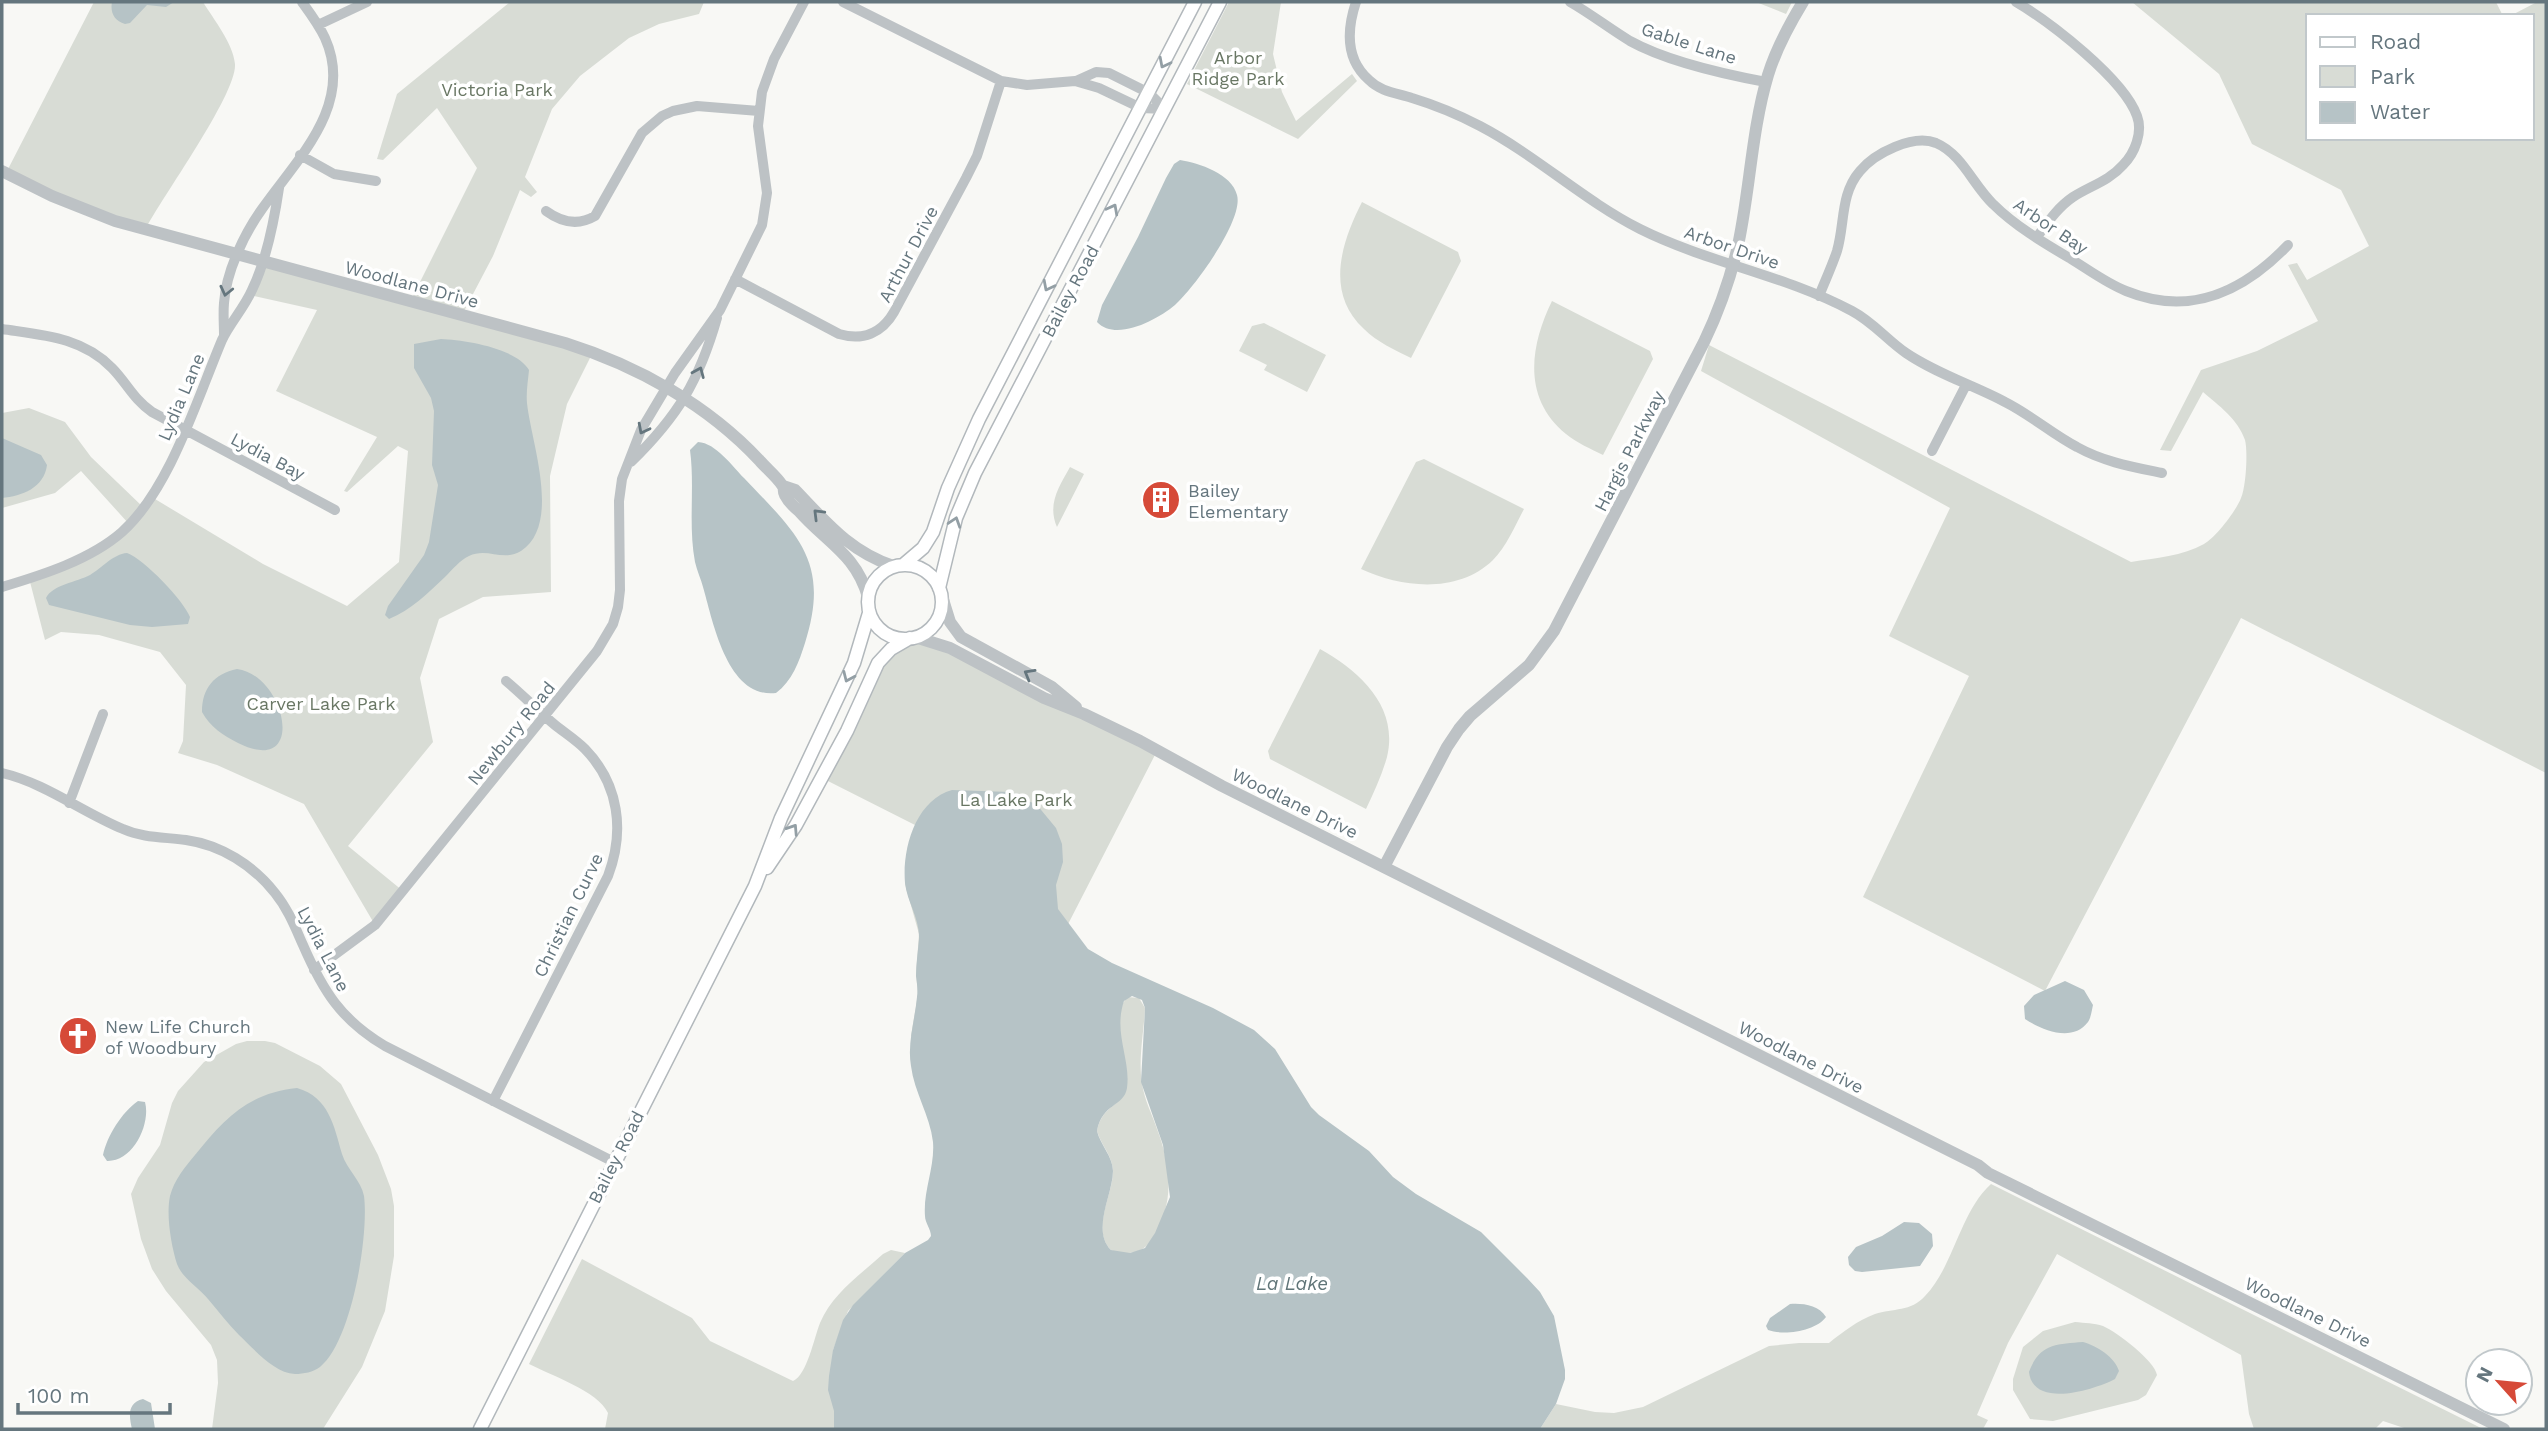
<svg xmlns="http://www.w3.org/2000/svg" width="2548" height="1431" font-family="'Work Sans',sans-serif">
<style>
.green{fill:#d8dcd5}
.water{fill:#b6c3c6;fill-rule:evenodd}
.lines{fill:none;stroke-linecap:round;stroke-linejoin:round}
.secondary-casing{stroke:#b2b8bc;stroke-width:15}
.minor{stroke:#bdc2c5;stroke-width:10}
.tertiary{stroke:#bdc2c5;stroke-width:12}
.secondary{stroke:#fff;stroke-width:12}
.oneway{stroke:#939fa5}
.oneway2{stroke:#65767e}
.labels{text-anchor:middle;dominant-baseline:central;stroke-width:7;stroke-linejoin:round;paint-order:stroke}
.street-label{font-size:18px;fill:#65767e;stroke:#fff}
.park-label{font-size:18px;fill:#697764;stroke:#fff}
.poi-label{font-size:18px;fill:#65767e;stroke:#fff;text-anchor:start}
.water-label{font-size:19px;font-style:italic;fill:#607578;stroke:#fff}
</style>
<rect width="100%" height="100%" fill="#f8f8f5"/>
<!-- green -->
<path class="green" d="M94,2H203C214,20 233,43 235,64C237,94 162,197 145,230L6,173Z
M510,2H704L699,14L659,24L629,38L580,76L552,109L525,177L537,192L531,197L520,190L493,256L462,315L593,352L567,404L550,476L551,592L483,597L439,619L420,678L433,742L348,846L403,891L375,925L304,804L217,765L178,753L183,741L186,685L160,652L99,635L61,632L45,640L29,578L82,557L129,524L81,471L55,493L2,508V413L29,408L65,422L91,457L143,507L150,496L263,564L347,606L399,562L408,451L398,446L347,492L344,491L377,437L276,391L317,310L250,295L262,261L410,302L477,168L437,108L383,160L377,159L397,94Z
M1229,2H1281L1273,54L1282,92L1296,121L1352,74L1357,81L1298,139L1187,84Z
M1756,2H1792L1786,14Z
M2132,2H2496L2503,16H2308V138H2532V16H2510L2537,2H2546V773L2241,618L2045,991L1863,897L1969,676L1889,636L1950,508L1701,371L1709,345L2131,562C2155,558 2183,556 2204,544C2216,537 2236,511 2241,498C2246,487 2248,452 2245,440C2238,419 2218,405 2203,392L2171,451L2160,450L2201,370L2257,351L2318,321L2288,265L2297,263L2307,280L2369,246L2341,190L2252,144L2219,74Z
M1362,202L1458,252L1461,261L1411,358C1395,350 1377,342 1364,329C1325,293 1341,243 1362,202Z
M1552,301L1650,351L1653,359L1603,455C1591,449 1577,443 1566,434C1522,398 1530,346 1552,301Z
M1264,323L1326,355L1307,392L1264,370L1267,365L1239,351L1252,326Z
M1424,459L1524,509C1515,526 1506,547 1493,560C1458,594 1402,588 1361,569L1416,462Z
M1070,467L1084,474L1057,527C1047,504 1059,487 1070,467Z
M915,637L1157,751L990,1076L911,1036L918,994L916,974L919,934L905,884V871L907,853L915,825L822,778L873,671Z
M1320,649C1360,671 1399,707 1387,757C1382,775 1374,792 1366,809L1270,759L1268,751Z
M1128,997L1139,998L1145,1008C1144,1031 1138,1060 1142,1083C1144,1099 1152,1114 1157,1129C1172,1169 1175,1206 1150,1242C1141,1254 1124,1256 1111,1250C1091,1230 1112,1196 1113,1173C1114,1158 1101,1145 1097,1131C1102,1103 1126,1107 1127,1082C1128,1060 1108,1014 1128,997Z
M247,1041H265L275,1043L320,1066L341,1084L378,1155L391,1189L394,1206V1256L385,1311L362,1367L323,1429H212L218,1383L217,1360L211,1345L166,1291L152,1269L141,1239L131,1194L138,1178L160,1145L172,1103L178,1091L204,1062L236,1044Z
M1991,1184L2483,1429H2407L2383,1421L2375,1429H2254L2249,1414L2241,1355L2057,1254L2008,1343L1977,1415L1988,1420L1983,1429H1540L1556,1404L1595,1412L1614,1413L1643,1407L1769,1346L1799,1343H1829C1844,1331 1857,1321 1875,1314C1893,1308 1911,1312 1925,1296C1954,1266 1960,1212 1991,1184Z
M891,1250L905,1253L848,1311L833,1350L1151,1429H605L608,1413C598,1391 550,1375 529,1364L582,1259L692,1318L710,1341L793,1381C807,1375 814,1338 820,1323C832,1294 860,1275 883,1254Z
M2075,1322C2085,1323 2094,1323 2103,1326C2117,1332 2155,1361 2157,1375L2146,1395L2138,1400L2053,1421L2030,1419L2013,1390V1379L2023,1347L2043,1331Z"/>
<!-- water -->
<path class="water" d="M112,2H174L166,7L147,5L130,23L125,24C114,21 110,12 112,2Z
M1180,160C1199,163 1232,174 1237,195C1244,220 1194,288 1175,305C1157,320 1116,342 1097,322L1102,305L1138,237L1166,178L1174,164Z
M441,339C465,340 516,348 529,370C528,381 526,392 527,403C531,442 562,524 521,551C503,562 487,547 469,556C460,560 452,570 445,577C428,593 411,610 389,619L385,615L388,606L424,555L429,542L438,485L432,465L434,411L431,398L414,368V344Z
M2,438L41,455L47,465C44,488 22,496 2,498Z
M698,442C716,443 732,466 744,478C797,534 831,561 805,643C799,662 792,681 776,693C727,699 713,621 703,587C701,579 697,571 695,562C688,525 695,487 690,450Z
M127,553C144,559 184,601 190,617L188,624L152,627L130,625L49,605L46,598C52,585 77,582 90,575C102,568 113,554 127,553Z
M237,669C286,675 308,778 238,743C223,735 210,727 202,712C202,688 214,674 237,669Z
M952,790L1010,792L1037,805L1056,828L1062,844L1063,862L1056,885L1058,909L1088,949L1112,963L1213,1008L1254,1030L1275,1049L1311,1107L1319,1115L1369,1151L1393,1177L1416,1194L1481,1232L1527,1278L1540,1292L1554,1316L1565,1370V1379L1556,1404L1540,1429H834V1411L828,1390L829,1376L833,1350L843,1320L853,1305L905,1253L928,1240L931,1236C931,1229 925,1223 925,1216C923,1191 935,1167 933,1142C930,1115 914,1092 911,1066C907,1043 915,1020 917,997C918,990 917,983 916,976C916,964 918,951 919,939C920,919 907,902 905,883C902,848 916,800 952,790ZM1132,996L1142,1000L1145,1008L1141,1082L1163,1145L1170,1197L1155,1233L1145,1248L1130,1253L1111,1250C1091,1230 1113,1194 1113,1171C1113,1157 1100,1144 1097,1131C1102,1103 1124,1107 1127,1088C1131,1059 1113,1033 1124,1001Z
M2065,981L2084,990L2093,1005C2092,1009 2091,1018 2088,1022C2072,1043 2042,1030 2025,1019L2024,1006L2034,995Z
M297,1088C329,1097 334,1126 342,1154C347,1170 361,1180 364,1196C369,1235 352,1341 320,1367C313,1372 304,1374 295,1374C274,1373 254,1349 239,1335C228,1324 219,1312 208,1299C199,1288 182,1278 177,1264C171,1245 166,1215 170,1196C174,1180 185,1167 195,1155C224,1119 248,1093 297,1088Z
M138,1101L145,1102C151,1124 133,1162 107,1161L103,1155C107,1136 122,1112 138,1101Z
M1904,1222L1919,1223L1932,1234L1933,1246L1920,1266L1862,1272L1855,1271L1849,1265L1848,1257L1856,1247L1882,1236Z
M1790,1304C1802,1303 1819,1305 1826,1317C1816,1331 1784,1336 1768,1330L1766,1326L1770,1318Z
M2083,1342C2097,1346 2115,1357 2119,1371L2115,1379C2094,1390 2033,1409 2029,1372C2039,1344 2056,1344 2083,1342Z
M143,1399L151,1403L155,1429H132C129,1416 127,1403 143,1399Z"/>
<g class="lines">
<defs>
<path id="secondary" d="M903,565L923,548L933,532L948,488L979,419L1195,2
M868 602a37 37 0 1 1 74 0a37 37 0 1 1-74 0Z
M939,588L956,518L975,473L1220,2
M767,868L796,825L847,731L878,663L891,649L910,638
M480,1429L755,886L781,818L854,663L869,613"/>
</defs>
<!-- secondary casing -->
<use href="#secondary" class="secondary-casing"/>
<!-- minor -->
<path class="minor" d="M843,2L1001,81L1027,85L1075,81L1099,88L1141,108L1165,109
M1356,2C1347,29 1345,59 1369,80C1381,92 1397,93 1412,98C1435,105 1459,115 1480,126C1537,156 1583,200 1640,229C1708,263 1785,275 1852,311C1873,322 1887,340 1906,353C1937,374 1973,385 2005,402C2031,415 2052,434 2077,447C2104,462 2133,467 2162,473
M1570,2C1591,14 1610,29 1630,41C1668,62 1723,74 1766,82
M2016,2C2050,22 2124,79 2137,116C2143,132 2135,153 2123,165C2109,181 2090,186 2073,197C2058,207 2048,222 2037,237
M318,25L367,2
M1076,81L1096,72L1109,73L1149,93L1165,109
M300,155L334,174L376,181
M546,211C561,222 578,226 595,216L642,133L662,116L673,111L697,106L759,111
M735,279L839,334C863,341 882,333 894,312L966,178L977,156L1001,81
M1819,296C1825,281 1832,266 1837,251C1845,224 1840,194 1860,171C1875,153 1913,134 1936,143C1962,154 1973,185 1993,204C2015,226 2044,243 2071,259C2089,270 2106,283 2126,291C2190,317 2243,292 2288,245
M2,329C42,335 82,337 112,368C126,382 134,400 152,412L335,510
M224,335C224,325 223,314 224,303C226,272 244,234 262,209C297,159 355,105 325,38C319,25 310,13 302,2
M1932,451L1966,385
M631,462C678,416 699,381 717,318
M2,587C42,575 90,560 122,532C170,489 197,399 222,340C230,323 244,308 252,290C267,259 274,222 279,188
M2,773C45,783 82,812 123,829C143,838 164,837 186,840C221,845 253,865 275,893C288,909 295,927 303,945C323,991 341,1020 385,1046L614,1162
M69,803L103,714
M314,970L375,925L597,651L613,624L618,607L620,590L619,501L622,479L641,430L675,373L720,310L762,225L767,193L758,126L762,92L774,59L804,2
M493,1101L608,876C625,831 619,784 585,749C576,740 565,733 555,725C538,711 523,695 506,681"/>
<!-- tertiary -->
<path class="tertiary" d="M2,171L52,196L115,221L565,343C638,366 708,405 760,461C767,469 776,476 782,485C786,491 782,488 785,495C788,501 794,507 799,511C826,542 856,554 868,597
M783,486L795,490C826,522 849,551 893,566
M941,593L950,622L961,637L1052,687L1076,707
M915,637L950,648L1044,698L1084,714L1140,741L1222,786L1978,1165L1988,1173L2504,1429
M1384,867L1447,747L1459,729L1470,716L1529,665L1554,631L1704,342C1718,313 1729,282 1737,250C1750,193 1751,132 1768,75C1776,49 1789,25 1803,2"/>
<!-- secondary -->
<use href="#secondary" class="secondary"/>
</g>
<!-- one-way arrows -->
<defs><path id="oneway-chevron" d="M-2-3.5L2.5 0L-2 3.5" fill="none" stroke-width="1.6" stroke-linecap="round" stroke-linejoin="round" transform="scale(1.75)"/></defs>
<g class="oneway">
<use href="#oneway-chevron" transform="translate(1164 63) rotate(117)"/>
<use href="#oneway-chevron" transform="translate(1113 209) rotate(-62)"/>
<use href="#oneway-chevron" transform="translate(1048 286) rotate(117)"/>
<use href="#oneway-chevron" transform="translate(955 522) rotate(-72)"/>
<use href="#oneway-chevron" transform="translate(848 677) rotate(114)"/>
<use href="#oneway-chevron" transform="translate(793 829) rotate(-57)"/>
</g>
<g class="oneway2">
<use href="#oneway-chevron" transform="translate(226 291) rotate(103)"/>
<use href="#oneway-chevron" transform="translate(699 372) rotate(-67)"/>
<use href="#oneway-chevron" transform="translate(643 429) rotate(117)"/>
<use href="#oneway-chevron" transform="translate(818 514) rotate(-135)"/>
<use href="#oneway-chevron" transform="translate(1029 674) rotate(-150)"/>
</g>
<!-- icons -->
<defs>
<symbol id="building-disc" viewBox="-11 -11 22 22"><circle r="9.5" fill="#d64a38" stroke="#fff"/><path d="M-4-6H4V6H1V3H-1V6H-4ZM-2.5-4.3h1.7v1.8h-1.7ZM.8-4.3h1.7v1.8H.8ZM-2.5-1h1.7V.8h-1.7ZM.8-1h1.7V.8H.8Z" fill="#fff"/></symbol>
<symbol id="church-disc" viewBox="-11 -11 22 22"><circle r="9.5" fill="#d64a38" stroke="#fff"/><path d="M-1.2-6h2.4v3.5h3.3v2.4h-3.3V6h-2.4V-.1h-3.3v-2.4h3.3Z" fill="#fff"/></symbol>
</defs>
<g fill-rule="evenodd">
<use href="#building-disc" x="1139" y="478" width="44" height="44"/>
<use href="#church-disc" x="56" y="1014" width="44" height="44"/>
</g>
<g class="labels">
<!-- street labels -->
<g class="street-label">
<text transform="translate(1689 43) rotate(18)">Gable Lane</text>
<text transform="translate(2051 226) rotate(34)">Arbor Bay</text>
<text transform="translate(1732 247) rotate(19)">Arbor Drive</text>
<text transform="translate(908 254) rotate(-62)">Arthur Drive</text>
<text transform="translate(412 284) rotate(15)">Woodlane Drive</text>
<text transform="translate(1070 291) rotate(-62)">Bailey Road</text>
<text transform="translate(181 397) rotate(-67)">Lydia Lane</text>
<text transform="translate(1629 451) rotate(-63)">Hargis Parkway</text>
<text transform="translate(268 456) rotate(28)">Lydia Bay</text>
<text transform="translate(511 733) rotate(-51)">Newbury Road</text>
<text transform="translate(1295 803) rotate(26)">Woodlane Drive</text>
<text transform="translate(568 915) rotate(-64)">Christian Curve</text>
<text transform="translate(324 949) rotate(63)">Lydia Lane</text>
<text transform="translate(1801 1057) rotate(27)">Woodlane Drive</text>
<text transform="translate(616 1157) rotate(-63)">Bailey Road</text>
<text transform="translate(2308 1312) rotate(26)">Woodlane Drive</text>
</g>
<!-- park labels -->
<g class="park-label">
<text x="1238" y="57">Arbor<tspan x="1238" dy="21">Ridge Park</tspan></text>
<text x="497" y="89">Victoria Park</text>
<text x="321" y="703">Carver Lake Park</text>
<text x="1016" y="799">La Lake Park</text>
</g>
<!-- poi labels -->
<g class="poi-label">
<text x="1188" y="490">Bailey<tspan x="1188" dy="21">Elementary</tspan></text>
<text x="105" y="1026">New Life Church<tspan x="105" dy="21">of Woodbury</tspan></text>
</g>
<!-- water labels -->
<g class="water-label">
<text x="1292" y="1283">La Lake</text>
</g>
</g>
<!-- border -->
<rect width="2548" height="1431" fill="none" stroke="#65767e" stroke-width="7"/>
<!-- legend -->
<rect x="2306" y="14" width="228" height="126" fill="#ffffff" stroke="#c1c8cb" stroke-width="2"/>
<rect x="2320" y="37" width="35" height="10" fill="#ffffff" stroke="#c1c8cb" stroke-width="2"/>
<text x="2370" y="49" font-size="21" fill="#65767e">Road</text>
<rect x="2320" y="66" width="35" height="21" fill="#d8dcd5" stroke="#c1c8cb" stroke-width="2"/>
<text x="2370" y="84" font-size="21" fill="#65767e">Park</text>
<rect x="2320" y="102" width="35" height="21" fill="#b6c3c6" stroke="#c1c8cb" stroke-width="2"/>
<text x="2370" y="119" font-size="21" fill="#65767e">Water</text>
<!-- north arrow -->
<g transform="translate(2499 1382) rotate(297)"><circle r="33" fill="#ffffff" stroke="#c1c8cb" stroke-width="2"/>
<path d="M0-5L12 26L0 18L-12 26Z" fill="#d64a38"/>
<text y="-10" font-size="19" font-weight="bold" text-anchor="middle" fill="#65767e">N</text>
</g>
<!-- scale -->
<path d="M18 1403v10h152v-10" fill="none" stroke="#65767e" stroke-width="3.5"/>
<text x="28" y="1403" font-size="21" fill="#65767e" stroke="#ffffff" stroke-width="5" paint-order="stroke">100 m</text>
</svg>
